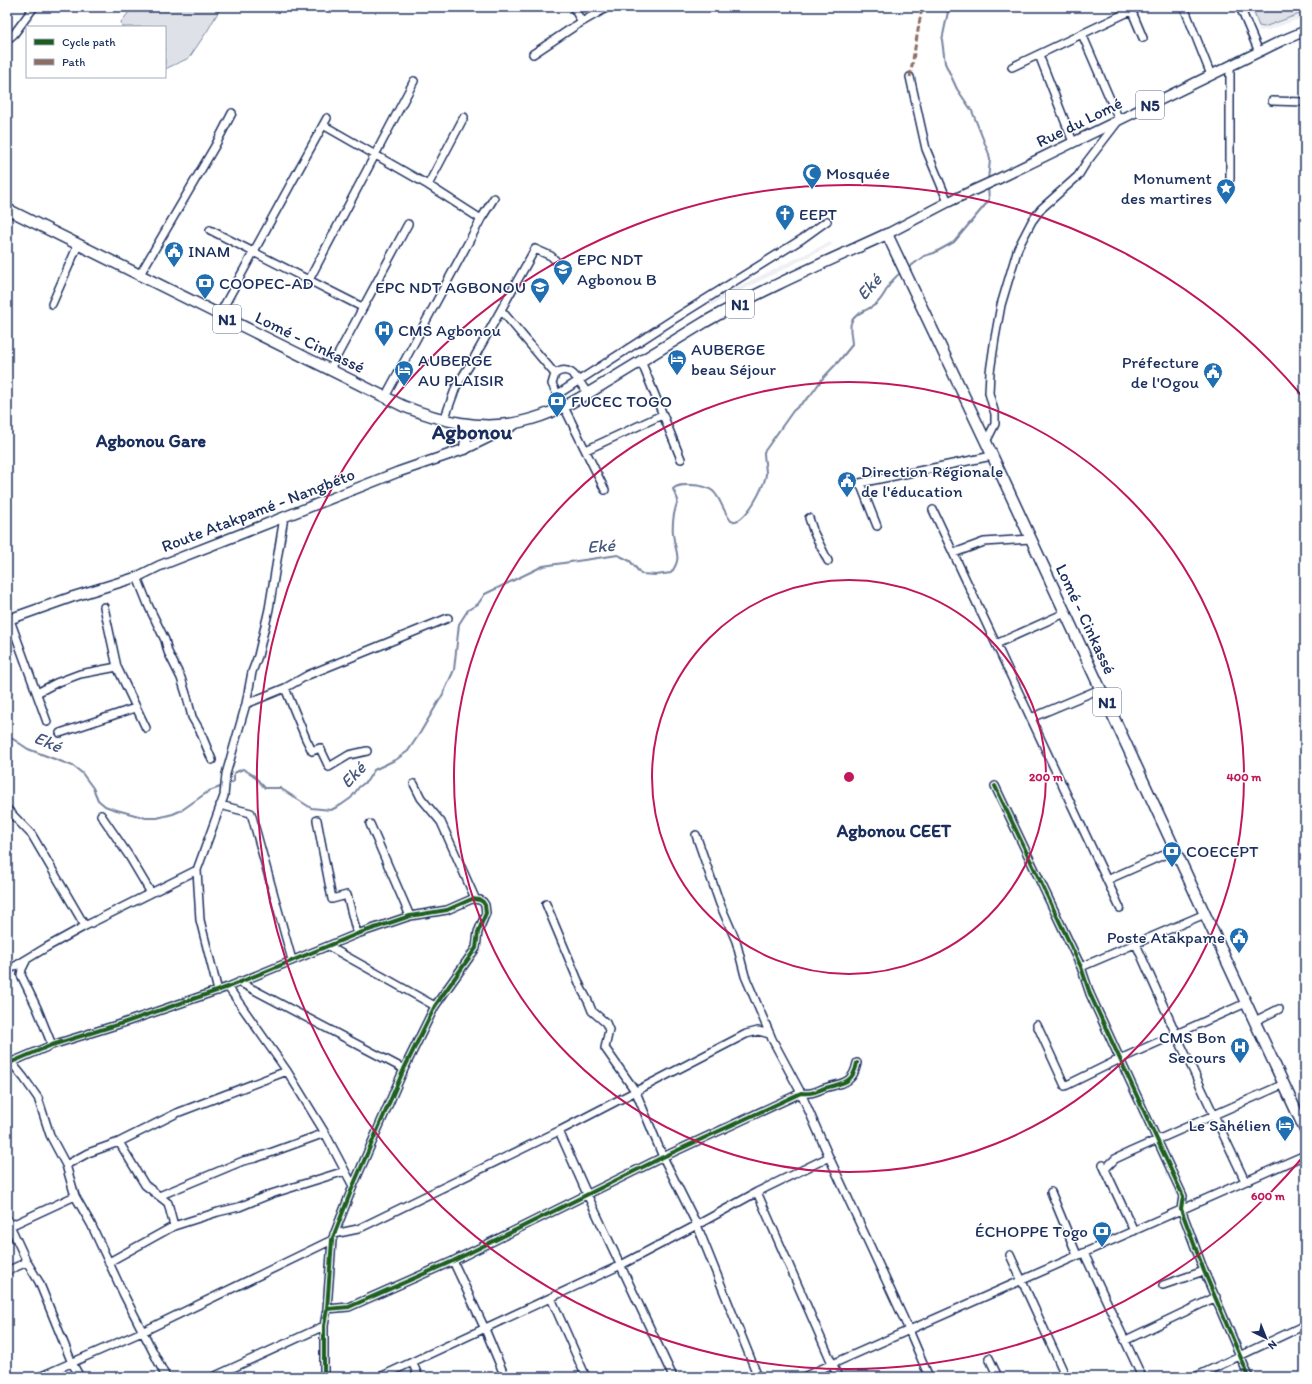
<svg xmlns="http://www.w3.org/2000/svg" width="1312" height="1384" font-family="Itim,sans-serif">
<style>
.built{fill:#eff0f4}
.green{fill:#dee1e7;stroke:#7c88a2}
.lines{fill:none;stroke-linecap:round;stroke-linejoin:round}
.stream{stroke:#77839f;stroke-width:2}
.minor-casing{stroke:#1b2f5e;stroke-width:10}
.major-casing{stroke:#1b2f5e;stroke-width:12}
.highway-casing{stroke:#1b2f5e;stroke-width:13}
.minor{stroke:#fff;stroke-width:7}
.major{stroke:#fff;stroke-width:9}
.highway{stroke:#fff;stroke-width:10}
.quiet{stroke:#8d6e63;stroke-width:3;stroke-dasharray:6 3;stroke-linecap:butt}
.cycleway-casing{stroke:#fff;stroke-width:6}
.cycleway{stroke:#1b5e20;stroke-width:4}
.ring{fill:none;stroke:#c2185b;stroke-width:2}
.labels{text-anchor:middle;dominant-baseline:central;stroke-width:3;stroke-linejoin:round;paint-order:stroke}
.shield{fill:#fff;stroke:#5f6d8e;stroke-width:1}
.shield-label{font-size:16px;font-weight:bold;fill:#1b2f5e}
.street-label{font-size:17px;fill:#1b2f5e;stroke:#fff}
.poi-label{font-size:17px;fill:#1b2f5e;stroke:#fff;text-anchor:start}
.water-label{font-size:18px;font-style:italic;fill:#49597e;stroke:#fff}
.neighbourhood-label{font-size:18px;font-weight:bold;fill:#1b2f5e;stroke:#fff}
.district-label{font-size:21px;font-weight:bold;fill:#1b2f5e;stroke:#fff}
.centre{fill:#c2185b;stroke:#fff;stroke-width:2}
.ring-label{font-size:12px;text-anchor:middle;font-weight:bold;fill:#c2185b;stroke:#fff;stroke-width:3;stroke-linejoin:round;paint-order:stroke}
</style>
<rect width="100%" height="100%" fill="#fff"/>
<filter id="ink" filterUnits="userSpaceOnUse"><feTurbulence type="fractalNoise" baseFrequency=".025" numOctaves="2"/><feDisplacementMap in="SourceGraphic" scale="8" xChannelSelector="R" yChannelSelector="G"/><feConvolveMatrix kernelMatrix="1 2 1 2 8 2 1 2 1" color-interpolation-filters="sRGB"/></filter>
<g filter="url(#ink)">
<!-- built -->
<path class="built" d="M1249,7H1305V17L1269,30L1259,31Z
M830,242L832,245L710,306L708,302L731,290Z"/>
<!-- green -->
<path class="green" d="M133,7H221L208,30L189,58L165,69V27H122L121,22Z
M1252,7H1305V12L1264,27L1259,26Z"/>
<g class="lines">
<!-- stream -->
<path class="stream" d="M949,7L942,40L945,63L957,89L972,111L989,154L990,160L988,180
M907,269L924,256L934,253L954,242L986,204L989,200L988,186
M7,735L28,749L73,766L82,773L93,788L98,800L105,806L113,809L146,818H157L173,814L182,810L209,791L223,786
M228,785L234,781V773L243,769L253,775L265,788H280L311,808L331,810L341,805L351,798L359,787L367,781L374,770L397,759L408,751L420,733L443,694L454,670L459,624L468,610L478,604L485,594L543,566L618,555L630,561L641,574L656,575L671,573C683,556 675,553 673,534C672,523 674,511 678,500L673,489C678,484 685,485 691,485C722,486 716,501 731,521C745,525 765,486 766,474C766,467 764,459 764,452L793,411L810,396L823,378L839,361L852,345C852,338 849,329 851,323C854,313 869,310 876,304C887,295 887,281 902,272"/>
<defs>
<path id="minor" d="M573,7L582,22
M1130,7L1143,38
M1184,7L1211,75
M1240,7L1259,52
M7,40L14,34L34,7
M533,54L575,26L608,7
M1039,55L1073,142
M1230,66V179
M1012,67L1139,7
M910,77L926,149L948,202
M1272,101L1305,102
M323,125L428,185L481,219
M428,185L464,117
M210,230L362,307
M139,276L215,146L232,113
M309,280L414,81
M52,304L78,245
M501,310L555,374L552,384L562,403
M219,315L327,118
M641,361L681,459
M330,369L408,224
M555,374C570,363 578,380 586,391
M558,394L674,319L802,239L827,221
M385,397L481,219L494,198
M564,407L605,490
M444,420L456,387L474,358L535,249L551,256L558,263
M986,442L995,424V414L989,393L990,372L995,338L1001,305L1018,248L1032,221L1041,209L1078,176L1086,163L1119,120L1082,34
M586,450L662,415
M860,483L877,526
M850,485L992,456
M933,510L1120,908
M809,518L814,533L828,561
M954,553L984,542L1031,539
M137,577L149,607L165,640L168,652L181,678L187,697L192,717L200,731L212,760
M104,607L117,667L146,728
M10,620L47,722
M996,644L1065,613
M285,688L306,739L312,751L320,748L329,767L349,755L367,751
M37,693L56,683L80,674L117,667
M246,704L285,688L308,675L448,618
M1031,718L1100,689
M60,733L135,708
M414,784L421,798L441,822L475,898
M995,786L1081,967L1090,994L1183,1196L1181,1209L1204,1271L1249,1377
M220,805L251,813L292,960
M7,809L32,835L85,926
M101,815L129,856L151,893
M317,820L332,899L347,895L357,934
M370,824L410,916
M696,835L720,904L736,941L745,976L772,1039L801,1093L829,1157L909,1330L929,1377
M1107,880L1175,850
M546,904L582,990L588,1001L592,1011L606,1023L609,1030L605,1048L636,1092L663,1157L697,1225L758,1377
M1136,944L1176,1034L1245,1181
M328,946L435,1006
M1081,967L1205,914
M7,971L27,959
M239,982L404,1069
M228,987L287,1071L325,1133L353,1186
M218,991L200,920L197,870L224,796L226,774L246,704L252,672L258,656L269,609L284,517
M1255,1021L1279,1009
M1037,1025L1065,1086L1120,1059L1246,1003
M52,1045L37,1008L21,975L22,969L27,959L47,947L85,926L197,870
M11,1062L24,1078L38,1098L50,1135L66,1165L88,1153L119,1142L177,1113L287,1071
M7,1064L52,1045L123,1023L228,987L357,934L410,916L447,910L472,899L480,900L483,902L485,905L486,913L478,932L476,948L435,1006L404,1069L353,1186L332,1240L327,1309L324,1326V1377
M559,1131L587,1194L673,1377
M119,1142L145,1185L168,1203L174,1226
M66,1165L75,1196L91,1224L124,1295L166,1377
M1103,1165L1134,1231
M1105,1169L1115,1159L1130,1152L1284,1084
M757,1192L838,1377
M1051,1192L1077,1255
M159,1196L243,1161L256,1158L325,1133
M7,1219L27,1262L39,1282L72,1363L80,1377
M10,1226L75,1196
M334,1234L358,1229L559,1131L746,1034L758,1031L770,1034
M1084,1253L1142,1377
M1010,1255L1066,1377
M453,1261L485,1329L505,1377
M109,1262L174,1226L218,1212L239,1207L271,1194L345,1171
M7,1271L27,1262
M1163,1285L1204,1271
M551,1298L586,1377
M327,1309L349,1307L453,1261L663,1157L801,1093C813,1094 814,1092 825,1088C842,1083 853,1084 857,1063
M1126,1340L1216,1297
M989,1358L998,1377
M412,1362L419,1377
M39,1377L142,1332L332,1240
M213,1377L324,1326
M380,1377L621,1265L697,1225L757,1192L829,1157
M803,1377L1305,1155
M1195,1377L1305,1325"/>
<path id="major" d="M887,234L948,202L996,180L1281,41L1305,31
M7,620L72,597L137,577L159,566L284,517L398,472L465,449L514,425"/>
<path id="highway" d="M7,209L403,406C441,421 479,431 520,422C557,414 583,396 615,377C645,359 675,340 705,322C763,289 826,262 887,234L986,442L1305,1130
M461,424L466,438L465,449"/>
</defs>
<!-- minor casing -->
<use href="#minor" class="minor-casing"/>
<!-- major casing -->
<use href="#major" class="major-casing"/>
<!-- highway casing -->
<use href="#highway" class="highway-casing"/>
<!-- minor -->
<use href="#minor" class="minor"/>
<!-- major -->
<use href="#major" class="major"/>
<!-- highway -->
<use href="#highway" class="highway"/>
<!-- quiet -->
<path class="quiet" d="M910,77L922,7"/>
<defs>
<path id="cycleway" d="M995,786L1081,967L1090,994L1183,1196L1181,1209L1204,1271L1249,1377
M7,1064L52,1045L123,1023L228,987L357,934L410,916L447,910L472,899L480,900L483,902L485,905L486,913L478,932L476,948L435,1006L404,1069L353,1186L332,1240L327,1309L324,1326V1377
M327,1309L349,1307L453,1261L663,1157L801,1093C813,1094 814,1092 825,1088C842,1083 853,1084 857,1063"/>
</defs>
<!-- cycleway casing -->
<use href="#cycleway" class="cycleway-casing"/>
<!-- cycleway -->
<use href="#cycleway" class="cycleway"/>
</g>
</g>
<!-- distance rings -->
<g class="ring">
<circle cx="849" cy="777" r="197"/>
<circle cx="849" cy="777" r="395"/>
<path d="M1302 1158A592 592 0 1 1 1302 396"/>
</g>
<!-- icons -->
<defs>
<symbol id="mosque-pin" viewBox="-11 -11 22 30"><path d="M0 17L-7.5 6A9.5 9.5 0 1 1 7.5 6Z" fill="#1f6fb2" stroke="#fff"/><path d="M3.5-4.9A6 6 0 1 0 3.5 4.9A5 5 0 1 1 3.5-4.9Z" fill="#fff"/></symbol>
<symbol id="sight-pin" viewBox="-11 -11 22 30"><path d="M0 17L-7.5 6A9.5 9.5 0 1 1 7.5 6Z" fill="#1f6fb2" stroke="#fff"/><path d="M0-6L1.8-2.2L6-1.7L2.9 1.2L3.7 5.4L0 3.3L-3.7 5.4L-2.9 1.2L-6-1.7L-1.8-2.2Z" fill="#fff"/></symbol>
<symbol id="church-pin" viewBox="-11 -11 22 30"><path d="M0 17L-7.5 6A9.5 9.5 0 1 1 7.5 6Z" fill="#1f6fb2" stroke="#fff"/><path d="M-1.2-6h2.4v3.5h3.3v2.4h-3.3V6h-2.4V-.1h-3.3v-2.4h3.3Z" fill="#fff"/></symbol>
<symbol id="civic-pin" viewBox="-11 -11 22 30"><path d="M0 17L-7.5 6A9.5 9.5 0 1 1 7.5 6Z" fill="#1f6fb2" stroke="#fff"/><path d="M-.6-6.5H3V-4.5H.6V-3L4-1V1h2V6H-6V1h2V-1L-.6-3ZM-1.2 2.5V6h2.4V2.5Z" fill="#fff"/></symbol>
<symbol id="school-pin" viewBox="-11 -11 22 30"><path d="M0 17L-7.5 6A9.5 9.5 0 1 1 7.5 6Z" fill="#1f6fb2" stroke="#fff"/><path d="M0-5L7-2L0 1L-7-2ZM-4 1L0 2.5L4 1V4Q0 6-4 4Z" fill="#fff"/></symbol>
<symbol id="bank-pin" viewBox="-11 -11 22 30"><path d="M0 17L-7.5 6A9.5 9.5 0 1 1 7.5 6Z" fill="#1f6fb2" stroke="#fff"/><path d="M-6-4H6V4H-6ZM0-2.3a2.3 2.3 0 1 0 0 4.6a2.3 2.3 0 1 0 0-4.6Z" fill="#fff"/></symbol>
<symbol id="hospital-pin" viewBox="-11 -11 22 30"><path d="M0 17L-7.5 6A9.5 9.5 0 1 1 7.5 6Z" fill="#1f6fb2" stroke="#fff"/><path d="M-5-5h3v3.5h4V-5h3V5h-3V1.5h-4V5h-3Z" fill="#fff"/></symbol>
<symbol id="hotel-pin" viewBox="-11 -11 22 30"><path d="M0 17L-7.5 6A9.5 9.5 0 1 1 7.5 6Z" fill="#1f6fb2" stroke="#fff"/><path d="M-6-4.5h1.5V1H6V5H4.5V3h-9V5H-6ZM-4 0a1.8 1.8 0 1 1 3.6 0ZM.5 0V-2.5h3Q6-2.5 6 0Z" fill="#fff"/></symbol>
</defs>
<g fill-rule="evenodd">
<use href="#mosque-pin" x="801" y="162" width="22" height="30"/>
<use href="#sight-pin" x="1215" y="177" width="22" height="30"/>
<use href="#church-pin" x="774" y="203" width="22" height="30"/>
<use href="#civic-pin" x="163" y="240" width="22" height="30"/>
<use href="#school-pin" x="552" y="258" width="22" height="30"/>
<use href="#bank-pin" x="194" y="272" width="22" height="30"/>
<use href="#school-pin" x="529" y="276" width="22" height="30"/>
<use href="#hospital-pin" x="373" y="319" width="22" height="30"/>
<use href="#hotel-pin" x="666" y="348" width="22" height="30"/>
<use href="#hotel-pin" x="393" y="359" width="22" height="30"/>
<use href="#civic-pin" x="1202" y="361" width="22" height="30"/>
<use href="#bank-pin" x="546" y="390" width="22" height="30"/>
<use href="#civic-pin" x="836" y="470" width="22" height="30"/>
<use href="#bank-pin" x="1161" y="840" width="22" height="30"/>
<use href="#civic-pin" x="1228" y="926" width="22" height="30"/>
<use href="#hospital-pin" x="1229" y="1036" width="22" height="30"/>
<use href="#hotel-pin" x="1274" y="1114" width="22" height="30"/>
<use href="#bank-pin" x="1091" y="1220" width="22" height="30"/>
</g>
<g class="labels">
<!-- shield labels -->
<g class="shield">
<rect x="1136" y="91" width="28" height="28" rx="3"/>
<rect x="726" y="290" width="28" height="28" rx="3"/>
<rect x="213" y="305" width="28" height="28" rx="3"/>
<rect x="1093" y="688" width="28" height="28" rx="3"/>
</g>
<g class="shield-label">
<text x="1150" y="105">N5</text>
<text x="740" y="304">N1</text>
<text x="227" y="319">N1</text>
<text x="1107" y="702">N1</text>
</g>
<!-- street labels -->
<g class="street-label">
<text transform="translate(1079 122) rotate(-26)">Rue du Lomé</text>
<text transform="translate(310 342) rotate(26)">Lomé - Cinkassé</text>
<text transform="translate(258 510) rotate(-21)">Route Atakpamé - Nangbéto</text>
<text transform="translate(1086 619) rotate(65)">Lomé - Cinkassé</text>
</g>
<!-- poi labels -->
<g class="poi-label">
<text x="826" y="173">Mosquée</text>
<text x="1212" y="178" text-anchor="end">Monument<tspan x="1212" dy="20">des martires</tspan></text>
<text x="799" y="214">EEPT</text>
<text x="188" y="251">INAM</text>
<text x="577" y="259">EPC NDT<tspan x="577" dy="20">Agbonou B</tspan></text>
<text x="219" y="283">COOPEC-AD</text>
<text x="526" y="287" text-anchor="end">EPC NDT AGBONOU</text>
<text x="398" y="330">CMS Agbonou</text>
<text x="691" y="349">AUBERGE<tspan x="691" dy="20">beau Séjour</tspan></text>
<text x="418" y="360">AUBERGE<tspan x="418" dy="20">AU PLAISIR</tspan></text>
<text x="1199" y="362" text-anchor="end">Préfecture<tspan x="1199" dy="20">de l'Ogou</tspan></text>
<text x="571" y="401">FUCEC TOGO</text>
<text x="861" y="471">Direction Régionale<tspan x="861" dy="20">de l'éducation</tspan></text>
<text x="1186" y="851">COECEPT</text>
<text x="1225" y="937" text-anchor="end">Poste Atakpame</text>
<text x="1226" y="1037" text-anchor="end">CMS Bon<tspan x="1226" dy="20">Secours</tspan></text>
<text x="1271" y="1125" text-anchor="end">Le Sahélien</text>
<text x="1088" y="1231" text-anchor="end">ÉCHOPPE Togo</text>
</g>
<!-- water labels -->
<g class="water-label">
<text transform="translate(869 287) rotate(-48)">Eké</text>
<text transform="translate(601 546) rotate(-4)">Eké</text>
<text transform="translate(48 742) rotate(23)">Eké</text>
<text transform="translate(353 775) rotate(-46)">Eké</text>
</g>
<!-- neighbourhood labels -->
<g class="neighbourhood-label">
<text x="151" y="441">Agbonou Gare</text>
<text x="894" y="831">Agbonou CEET</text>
</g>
<!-- district labels -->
<g class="district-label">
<text x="472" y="431">Agbonou</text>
</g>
</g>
<circle cx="849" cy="777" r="6" class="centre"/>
<g class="ring-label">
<text x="1046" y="781">200 m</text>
<text x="1244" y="781">400 m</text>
<text x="1268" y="1200">600 m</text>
</g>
<!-- margin -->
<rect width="1312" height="1384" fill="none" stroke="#fff" stroke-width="24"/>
<rect x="12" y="12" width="1288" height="1360" fill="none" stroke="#1b2f5e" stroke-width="1.5" filter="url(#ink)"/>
<!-- legend -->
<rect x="26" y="26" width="140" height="52" fill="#ffffff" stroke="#a4acbf"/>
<rect x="34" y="39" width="20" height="6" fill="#1b5e20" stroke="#a4acbf"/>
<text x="62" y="46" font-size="12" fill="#1b2f5e">Cycle path</text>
<rect x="34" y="59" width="20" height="6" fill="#8d6e63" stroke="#a4acbf"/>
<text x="62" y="66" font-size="12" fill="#1b2f5e">Path</text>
<!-- north arrow -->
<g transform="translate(1266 1338) rotate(137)" stroke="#ffffff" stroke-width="3" paint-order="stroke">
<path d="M0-3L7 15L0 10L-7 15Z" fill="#1b2f5e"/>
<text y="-6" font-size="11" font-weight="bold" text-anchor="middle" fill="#1b2f5e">N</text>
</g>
</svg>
